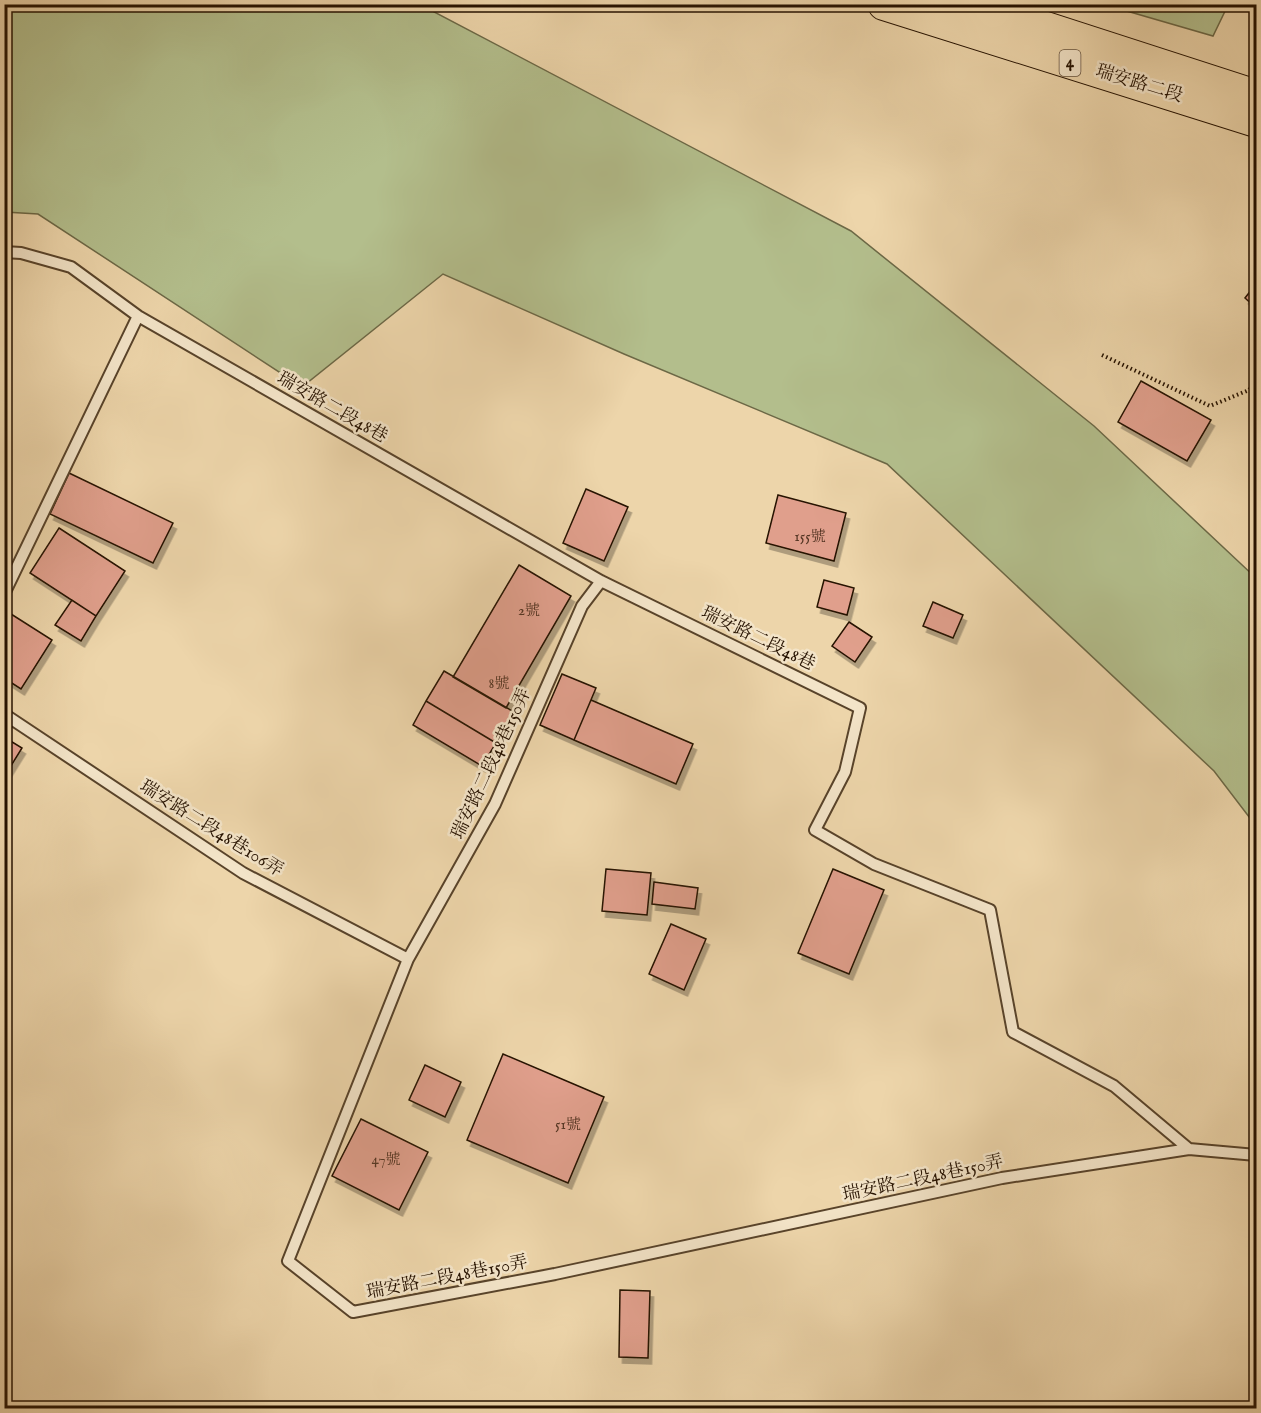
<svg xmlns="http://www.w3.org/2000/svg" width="1261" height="1413" font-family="'IM FELL English','Noto Serif TC',serif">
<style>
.green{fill:#b3be8c;stroke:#6c6846;stroke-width:1.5}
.building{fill:#e09f8c;stroke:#261200;stroke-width:1.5;filter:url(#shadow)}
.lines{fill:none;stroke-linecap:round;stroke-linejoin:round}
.lane-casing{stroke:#58432a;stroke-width:14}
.primary-casing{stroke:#261200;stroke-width:34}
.path{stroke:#261200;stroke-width:4;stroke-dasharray:1.5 3;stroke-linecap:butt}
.lane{stroke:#f3e4c8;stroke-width:10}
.primary{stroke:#edd5aa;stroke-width:32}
.labels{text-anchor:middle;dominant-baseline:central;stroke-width:5;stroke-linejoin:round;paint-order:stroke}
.number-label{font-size:15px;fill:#543523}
.shield{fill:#f3e4c8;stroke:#64513c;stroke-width:1.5}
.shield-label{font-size:16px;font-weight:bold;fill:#261200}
.street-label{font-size:18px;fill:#261200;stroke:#f3e4c8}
</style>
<defs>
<filter id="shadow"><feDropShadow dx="3.5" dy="6" stdDeviation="0" flood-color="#0004"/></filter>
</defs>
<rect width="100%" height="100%" fill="#edd5aa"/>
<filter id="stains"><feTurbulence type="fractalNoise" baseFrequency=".00333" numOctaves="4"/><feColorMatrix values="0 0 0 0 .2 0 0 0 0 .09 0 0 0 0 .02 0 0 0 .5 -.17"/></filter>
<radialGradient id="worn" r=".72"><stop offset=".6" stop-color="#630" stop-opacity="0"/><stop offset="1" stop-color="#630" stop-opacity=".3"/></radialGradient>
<!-- green -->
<path class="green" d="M4,5H421L851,231L1094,426L1256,578V826L1214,771L887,464L624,354L443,274L302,387L38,214L5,212Z
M1106,5H1228L1213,36Z"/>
<!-- building -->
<path class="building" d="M1256,284V308L1245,298Z
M1141,381L1211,420L1187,461L1118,422Z
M69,473L173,523L153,563L50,514Z
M586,489L628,507L604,561L563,543Z
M778,495L846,513L834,561L766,543Z
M59,528L125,571L96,616L30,573Z
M519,565L571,596L506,708L453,677Z
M824,580L854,588L847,615L817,607Z
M72,600L96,616L81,641L55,625Z
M933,602L963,615L953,638L923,626Z
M11,614L52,640L21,689L4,678V625Z
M849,622L872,637L855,662L832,646Z
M444,671L514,712L496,743L426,701Z
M562,674L596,688L574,740L540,725Z
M591,700L693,744L676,784L574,740Z
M426,701L496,743L482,766L413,725Z
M4,737L22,748L4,777Z
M606,869L651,873L647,915L602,911Z
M833,869L884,890L849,974L798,953Z
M654,882L698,888L695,909L652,904Z
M671,924L706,939L684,990L649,974Z
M503,1054L604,1097L568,1183L467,1140Z
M425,1065L461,1082L445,1117L409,1100Z
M361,1119L428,1152L399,1210L332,1176Z
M620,1290L650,1291L648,1358L619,1357Z"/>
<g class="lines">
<defs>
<path id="lane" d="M4,252L21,253L71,267L138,316L601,581L860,708L845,772L815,830L874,864L990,910L1013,1032L1114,1086L1189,1149
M601,581L582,606L495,804L408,959L288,1261L353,1312L555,1274L1002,1178L1189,1149L1256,1155
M4,594L138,316
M4,714L243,873L408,959"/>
<path id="primary" d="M884,4L1256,121
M972,4L1256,96"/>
</defs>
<!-- lane casing -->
<use href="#lane" class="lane-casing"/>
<!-- primary casing -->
<use href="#primary" class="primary-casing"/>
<!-- path -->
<path class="path" d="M1102,355L1210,406L1249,390L1256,381"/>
<!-- lane -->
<use href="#lane" class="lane"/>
<!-- primary -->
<use href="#primary" class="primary"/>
</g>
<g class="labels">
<!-- number labels -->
<g class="number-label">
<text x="810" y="536">155號</text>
<text x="529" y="610">2號</text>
<text x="499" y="683">8號</text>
<text x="568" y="1124">51號</text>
<text x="386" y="1159">47號</text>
</g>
<!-- shield labels -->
<rect class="shield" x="1059.5" y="50" width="21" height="26" rx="4.5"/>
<g class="shield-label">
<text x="1070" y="63">4</text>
</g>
<!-- street labels -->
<g class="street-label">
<text transform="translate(1139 84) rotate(17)">瑞安路二段</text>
<text transform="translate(332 408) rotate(30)">瑞安路二段48巷</text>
<text transform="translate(758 639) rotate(26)">瑞安路二段48巷</text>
<text transform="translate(492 764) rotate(-65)">瑞安路二段48巷150弄</text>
<text transform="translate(211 829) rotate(32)">瑞安路二段48巷106弄</text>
<text transform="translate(923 1179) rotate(-12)">瑞安路二段48巷150弄</text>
<text transform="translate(447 1278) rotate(-11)">瑞安路二段48巷150弄</text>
</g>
</g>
<!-- margin -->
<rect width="1261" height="1413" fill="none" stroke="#edd5aa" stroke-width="24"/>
<rect x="6" y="6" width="1249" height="1401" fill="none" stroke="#261200" stroke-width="3"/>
<rect x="12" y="12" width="1237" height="1389" fill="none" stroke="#261200" stroke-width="1.5"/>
<rect width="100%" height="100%" filter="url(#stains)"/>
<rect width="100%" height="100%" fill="url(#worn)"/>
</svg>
